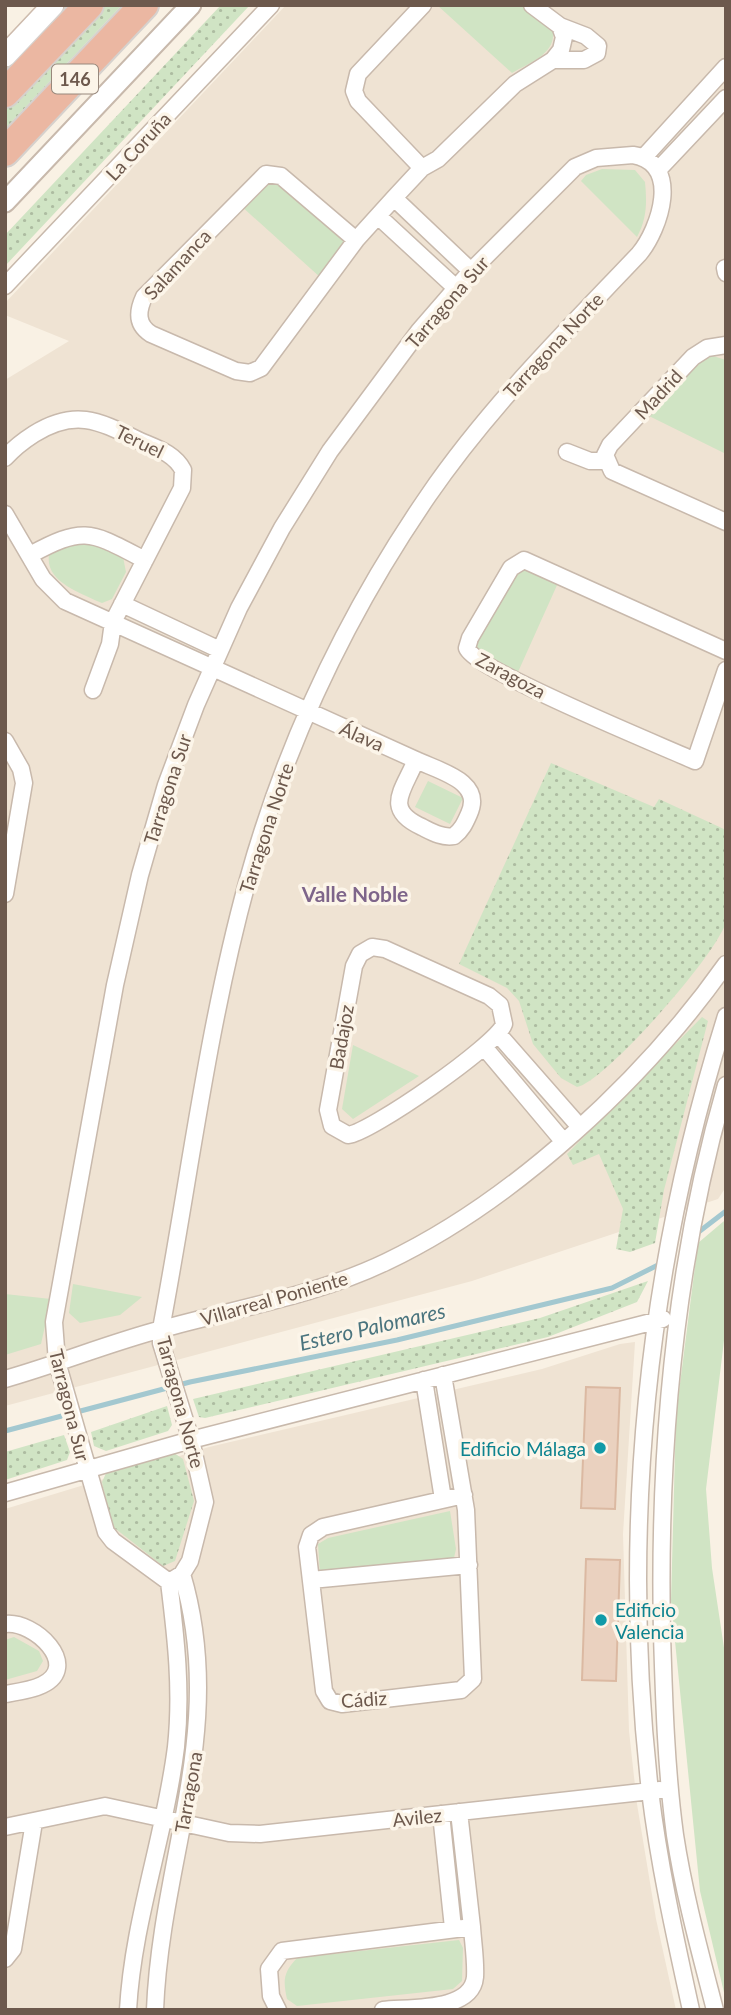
<svg xmlns="http://www.w3.org/2000/svg" width="731" height="2015" font-family="Lato,sans-serif">
<style>
.residential{fill:#efe3d3}
.grass{fill:url(#grass-dots)}
.park{fill:#d0e4c4}
.lines{fill:none;stroke-linecap:round;stroke-linejoin:round}
.stream{stroke:#a3c8d0;stroke-width:5}
.building{fill:#ead1bf;stroke:#dbb9a2;stroke-width:2}
.minor-casing{stroke:#c8b9ac;stroke-width:19}
.tertiary-casing{stroke:#c8b9ac;stroke-width:23}
.secondary-casing{stroke:#cdbbad;stroke-width:24}
.motorway-casing{stroke:#d6d1cd;stroke-width:32}
.minor{stroke:#fff;stroke-width:16}
.tertiary{stroke:#fff;stroke-width:19}
.secondary{stroke:#fff;stroke-width:21}
.motorway{stroke:#ebb7a2;stroke-width:28}
.culture-dot{fill:#0f9aa8;stroke:#fcf5e9;stroke-width:2.5}
.labels{text-anchor:middle;dominant-baseline:central;stroke-width:7;stroke-linejoin:round;paint-order:stroke}
.shield{fill:#fcf5e9;stroke:#98887c;stroke-width:2}
.shield-label{font-size:18px;font-weight:bold;fill:#6d594d}
.street-label{font-size:19px;fill:#6d594d;stroke:#fcf5e9}
.culture-label{font-size:19px;fill:#0d838f;stroke:#fcf5e9;text-anchor:end}
.neighbourhood-label{font-size:21px;font-weight:bold;fill:#7e658a;stroke:#fcf5e9}
.water-label{font-size:21px;font-style:italic;fill:#4a747e;stroke:#fcf5e9}
</style>
<defs>
<pattern id="grass-dots" width="8" height="8" patternUnits="userSpaceOnUse" patternTransform="scale(1.75)"><rect width="8" height="8" fill="#d0e4c4"/><path d="M2 2h.1M6 6h.1" fill="none" stroke="#adbca1" stroke-width="1.8" stroke-linecap="round"/></pattern>
</defs>
<rect width="100%" height="100%" fill="#f9f1e4"/>
<!-- residential -->
<path class="residential" d="M286,5H726V1187L718,1199L472,1281L5,1406V380L69,341L5,315V303Z
M635,1342L623,1534L629,1731L637,1804L656,1919L676,2010H5V1509L209,1447L542,1369L620,1344Z"/>
<!-- grass -->
<path class="grass" d="M105,5H122L5,129V110Z
M221,5H250L5,266V235Z
M551,763L654,807L659,799L726,830C726,859 730,892 726,921C721,950 604,1083 577,1087L561,1078L533,1044L519,1001L507,988L459,964Z
M702,1017L708,1021L664,1190L655,1243L630,1252L616,1249L623,1209L599,1154L573,1165L567,1154Z
M648,1281L637,1302L548,1337L205,1418L199,1417L193,1399L540,1318Z
M167,1406L172,1425L168,1431L106,1451L94,1446L91,1432Z
M64,1435L70,1452L67,1460L5,1480V1452Z
M174,1453L183,1459L194,1501L175,1561L163,1566L112,1526L102,1482L107,1471Z"/>
<!-- park -->
<path class="park" d="M437,5H523L552,27C559,53 531,62 512,73Z
M602,169L635,170L645,182C647,202 647,219 637,237L581,181L586,175Z
M273,179L343,238L344,245L321,278L240,205Z
M713,356L726,360V454L647,415L696,362Z
M71,542H90L123,557L126,572L112,599L102,603L97,601C79,592 45,581 49,555Z
M524,569H531L558,583L518,672L476,652L475,640L518,572Z
M428,781L463,798L450,824L415,807Z
M353,1045L419,1076L353,1119L342,1109Z
M724,1221L726,1324L706,1489L712,1568L726,1661V2001L700,1891L671,1601L676,1415L698,1243Z
M73,1284L142,1297L120,1315L80,1323L69,1313Z
M5,1294L51,1299L41,1344L5,1355Z
M450,1511L456,1549L454,1558L320,1574L318,1544L328,1538Z
M14,1637L39,1651L43,1661L37,1671L5,1680V1640Z
M459,1940L463,1948L462,1981L453,1989L297,2006L287,1999C283,1980 283,1973 297,1958Z"/>
<g class="lines">
<!-- stream -->
<path class="stream" d="M696,1234L726,1211
M5,1431L190,1382L397,1340L612,1288L662,1263"/>
</g>
<!-- building -->
<path class="building" d="M586,1387L620,1388L615,1509L581,1508Z
M586,1559L620,1560L616,1681L582,1680Z"/>
<g class="lines">
<defs>
<path id="minor" d="M532,5L560,26L586,36L598,46L597,53L584,60H553
M633,155C682,163 660,229 639,254C565,332 489,407 428,496C347,614 285,745 247,883C207,1029 189,1181 161,1329V1343L191,1440L205,1502L190,1561L182,1574L169,1582L113,1541L106,1532L57,1362L54,1322L115,985L140,875L166,785L196,705L239,608L282,528L330,451L419,331L471,271L575,167L596,158Z
M644,157L726,67
M422,168L358,101L354,91L358,74L423,5
M658,170L726,98
M394,198L471,271
M378,216L456,288
M356,240L281,176L266,174L144,297C137,312 137,325 151,334L236,371L250,373L261,368L356,240L394,198L422,168L438,159L515,84L553,60L561,50L564,37L560,26
M725,268L726,273
M5,286L271,5
M726,345L707,348L693,357L610,445L605,455L612,471L726,522
M567,452L590,461H606
M5,458C14,448 23,441 34,434C76,408 99,421 140,441C156,448 174,453 183,470L182,488L113,622L110,644L93,690
M5,514L43,579L65,601L416,760C439,771 484,781 469,814C465,823 462,830 454,836C442,838 432,832 422,827C383,809 403,791 416,760
M30,555C85,525 91,532 145,560
M122,604L220,650
M726,651L524,560L511,568L470,638L467,648C475,670 662,746 695,761L726,670
M5,741L21,769L24,783L5,894
M372,947L385,949L489,996L500,1005L504,1024C497,1045 370,1133 348,1135L332,1126L328,1110L354,966L360,954Z
M499,1035L579,1126
M484,1047L563,1141
M443,1375L466,1510L473,1679L461,1690L342,1704L330,1701L324,1691L307,1547L311,1535L323,1527L464,1495
M5,1379C58,1364 109,1343 162,1329C237,1308 315,1296 386,1262C514,1201 644,1080 726,964
M424,1380L443,1499
M5,1493L191,1440L663,1319
M311,1580L469,1565
M5,1624C34,1620 82,1666 42,1685C32,1690 17,1692 5,1694
M459,1812L472,1927
M441,1814L453,1928
M5,1827L105,1806L229,1833L260,1834L660,1790
M5,1959L13,1949L34,1822
M128,2010C133,1920 165,1836 176,1747C182,1691 176,1638 169,1582
M155,2010C161,1857 228,1728 182,1574
M278,2010L271,1996L269,1969L282,1951L472,1927C473,1943 476,1961 475,1977C472,2012 408,2007 383,2010
M691,2010C675,1937 659,1865 650,1791C620,1526 646,1270 726,1016
M715,2010C700,1952 684,1894 675,1835C666,1768 664,1701 662,1634C658,1448 674,1264 726,1085"/>
<path id="tertiary" d="M5,202L191,5"/>
<path id="secondary" d="M5,56L53,5"/>
<path id="motorway" d="M5,93L89,5
M5,152L144,5"/>
</defs>
<!-- minor casing -->
<use href="#minor" class="minor-casing"/>
<!-- tertiary casing -->
<use href="#tertiary" class="tertiary-casing"/>
<!-- secondary casing -->
<use href="#secondary" class="secondary-casing"/>
<!-- motorway casing -->
<use href="#motorway" class="motorway-casing"/>
<!-- minor -->
<use href="#minor" class="minor"/>
<!-- tertiary -->
<use href="#tertiary" class="tertiary"/>
<!-- secondary -->
<use href="#secondary" class="secondary"/>
<!-- motorway -->
<use href="#motorway" class="motorway"/>
</g>
<!-- markers -->
<g class="culture-dot">
<circle cx="600" cy="1448" r="7"/>
<circle cx="601" cy="1620" r="7"/>
</g>
<g class="labels">
<!-- shield labels -->
<rect class="shield" x="52" y="64.5" width="46" height="29" rx="5"/>
<g class="shield-label">
<text x="75" y="79">146</text>
</g>
<!-- street labels -->
<g class="street-label">
<text transform="translate(138 146) rotate(-47)">La Coruña</text>
<text transform="translate(177 264) rotate(-47)">Salamanca</text>
<text transform="translate(447 302) rotate(-49)">Tarragona Sur</text>
<text transform="translate(553 345) rotate(-47)">Tarragona Norte</text>
<text transform="translate(658 394) rotate(-47)">Madrid</text>
<text transform="translate(140 441) rotate(26)">Teruel</text>
<text transform="translate(511 675) rotate(28)">Zaragoza</text>
<text transform="translate(362 736) rotate(24)">Álava</text>
<text transform="translate(167 789) rotate(-72)">Tarragona Sur</text>
<text transform="translate(266 828) rotate(-72)">Tarragona Norte</text>
<text transform="translate(341 1037) rotate(-80)">Badajoz</text>
<text transform="translate(274 1298) rotate(-16)">Villarreal Poniente</text>
<text transform="translate(181 1402) rotate(75)">Tarragona Norte</text>
<text transform="translate(70 1405) rotate(76)">Tarragona Sur</text>
<text transform="translate(364 1699) rotate(-4)">Cádiz</text>
<text transform="translate(188 1792) rotate(-80)">Tarragona</text>
<text transform="translate(417 1817) rotate(-6)">Avilez</text>
</g>
<!-- culture labels -->
<g class="culture-label">
<text x="586" y="1448">Edificio Málaga</text>
<text x="615" y="1609" text-anchor="start">Edificio<tspan x="615" dy="22">Valencia</tspan></text>
</g>
<!-- neighbourhood labels -->
<g class="neighbourhood-label">
<text x="355" y="893">Valle Noble</text>
</g>
<!-- water labels -->
<g class="water-label">
<text transform="translate(372 1326) rotate(-13)">Estero Palomares</text>
</g>
</g>
<!-- border -->
<rect width="731" height="2015" fill="none" stroke="#6d594d" stroke-width="14"/>
</svg>
